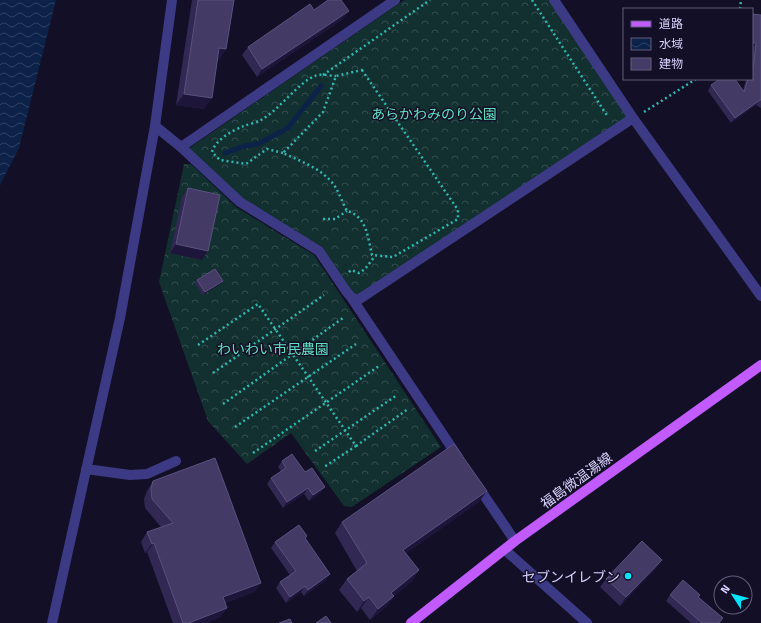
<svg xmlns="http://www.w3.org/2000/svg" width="761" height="623" font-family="'Titillium Web','Noto Sans JP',sans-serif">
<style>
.forest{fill:url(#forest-crowns)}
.water{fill:url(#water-waves)}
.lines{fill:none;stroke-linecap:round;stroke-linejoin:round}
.stream{stroke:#0c2248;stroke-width:5}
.path{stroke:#2fb8b0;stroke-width:2.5;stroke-dasharray:2 3;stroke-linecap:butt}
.minor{stroke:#3d3a85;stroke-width:10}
.major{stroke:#c25bff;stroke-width:10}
.wall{fill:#312854}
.shaded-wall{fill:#1d163a}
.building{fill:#433a66;stroke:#5a527e}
.poi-dot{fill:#00e5ff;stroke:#130f26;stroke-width:1.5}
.labels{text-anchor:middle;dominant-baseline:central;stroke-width:3;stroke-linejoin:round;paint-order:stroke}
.park-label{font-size:14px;fill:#5fe0c0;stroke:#130f26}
.street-label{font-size:14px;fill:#d9d4ff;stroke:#130f26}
.poi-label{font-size:14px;fill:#d9d4ff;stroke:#130f26;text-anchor:end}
</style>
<defs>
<pattern id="forest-crowns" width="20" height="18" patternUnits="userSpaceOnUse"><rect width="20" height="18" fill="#12302f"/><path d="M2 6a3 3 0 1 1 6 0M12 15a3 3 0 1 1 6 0" fill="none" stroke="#344d4e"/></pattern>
<pattern id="water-waves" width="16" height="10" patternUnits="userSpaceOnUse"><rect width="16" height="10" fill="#0c2248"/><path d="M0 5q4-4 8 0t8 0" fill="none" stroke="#2f4163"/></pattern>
</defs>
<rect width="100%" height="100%" fill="#130f26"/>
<!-- forest -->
<path class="forest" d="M404,0H550L628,116L359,295L353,293L319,245L245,201L188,149Z
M184,164H191L236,207L314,255L441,447L352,507L344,506L291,433L247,464L208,421L159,282Z"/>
<!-- water -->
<path class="water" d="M0,0H56L19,148L0,185Z"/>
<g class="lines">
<!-- stream -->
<path class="stream" d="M225,153L245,146L258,144L288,128L321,86"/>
<!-- path -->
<path class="path" d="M532,0L608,117
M740,9L741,0
M362,70L458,210V219L393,257L372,255C368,239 367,216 347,211C343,204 340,195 336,188C324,169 302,162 283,153L323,112L336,76Z
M323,75L430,0
M644,112L696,79
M283,153L267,149L246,164L220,160L212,152C215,140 233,130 244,126C249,124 256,123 261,120C279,110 300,81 315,76C321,73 330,76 336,76
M323,219H335L347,211
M349,272L351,270L359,273L365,269L375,256
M198,345L258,304L356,446L324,467
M213,373L324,295
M223,404L343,318
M235,427L356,344
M356,446L408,409
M315,451L397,395
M253,453L379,366"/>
<!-- minor -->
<path class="minor" d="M554,0L633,118L761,296
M155,126L181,147L395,0
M181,147L240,202L319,251L346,291L351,297L358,300L633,118
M351,297L458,457
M86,469L130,475L147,474L176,461
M477,485L515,541
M505,550L587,623
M52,623L120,318L155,126L172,0"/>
<!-- major -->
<path class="major" d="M411,623L515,541L761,365"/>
</g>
<!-- wall -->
<path class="wall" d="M192,0H234L226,49L219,60H218L204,109L176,105Z
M314,10L343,19L257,77L242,55L248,47Z
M752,14L761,15V108L756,105L731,123L708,91L711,85L743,90L746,79H752Z
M188,188L202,260L170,253L182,197Z
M197,280L220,284L203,295L195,283Z
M282,461L305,472L325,487L321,492L309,501L304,494L283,508L267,484L271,478L281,471L278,467Z
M153,481L261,583L254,592L225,603L227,608L220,617L206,623H173L147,552L145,553L141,542L147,532L161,527L145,508L144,499L147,491Z
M479,502L406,553L419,570L412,581L394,596L386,607L370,620L361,608L357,612L339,590L347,579L357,571L335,533L342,522Z
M305,539L330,574L326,580L304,596L301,592L286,603L276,588L280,582L290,575L271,548L275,542Z
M662,560L656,568L620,606L600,587L606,579Z
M670,595L699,597L719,623H691L666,601Z"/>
<!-- shaded-wall -->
<path class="shaded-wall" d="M349,11L343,19L257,77L262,69Z
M752,43H756L752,49Z
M219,48L226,49L219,60L212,59Z
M184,94L212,98L204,109L176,105Z
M760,100L756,105L731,123L735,118Z
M176,244L208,251L202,260L170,253Z
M223,281L220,284L203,295L205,292Z
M325,487L321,492L309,501L313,495Z
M308,488L304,494L283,508L287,502Z
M487,491L479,502L395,561L403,550Z
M154,543L147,552L145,553L152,544Z
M662,560L656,568L620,606L626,597Z
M419,570L412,581L394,596L386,607L370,620L378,609L391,593Z
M330,574L326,580L304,596L308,590Z
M261,583L254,592L216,606L223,597Z
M305,586L301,592L286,603L290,597Z
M369,597L361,608L357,612L364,601Z
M227,608L220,617L206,623H189Z"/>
<!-- building -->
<path class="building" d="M198,0H234L226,49L219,48L212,98L184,94Z
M328,0H341L349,11L262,69L248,47L310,4L314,10Z
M752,14L761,15V100H760L735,118L711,85L720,79H735L744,92L748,79H752V68L754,63L756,43H752Z
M188,188L220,195L208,251L176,244Z
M215,269L223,281L205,292L197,280Z
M454,444L487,491L403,550L419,570L391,593L394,596L378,609L369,597L364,601L347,579L367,563L342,522Z
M292,454L305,472L312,468L325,487L313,495L308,488L287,502L271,478L286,468L282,461Z
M215,458L261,583L223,597L227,608L189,623H183L154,543L152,544L147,532L173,523L152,499L151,489L153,481Z
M299,525L307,536L305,538L330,574L308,590L305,586L290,597L280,582L296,571L275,542Z
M642,541L662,560L626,597L606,579Z
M683,580L700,595L698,597L723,618L719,623H702L670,595Z
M326,616L331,623H316Z
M290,619L292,623H279Z"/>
<!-- markers -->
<circle class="poi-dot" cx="628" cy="576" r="4"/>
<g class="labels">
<!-- park labels -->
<g class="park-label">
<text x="434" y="113">あらかわみのり公園</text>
<text x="273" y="348">わいわい市民農園</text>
</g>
<!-- street labels -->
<g class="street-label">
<text transform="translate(576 480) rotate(-36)">福島微温湯線</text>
</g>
<!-- poi labels -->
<g class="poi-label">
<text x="620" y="576">セブンイレブン</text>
</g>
</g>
<!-- legend -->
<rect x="623" y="8" width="130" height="72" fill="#130f26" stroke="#625e7d"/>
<rect x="631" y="21" width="20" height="6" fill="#c25bff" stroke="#625e7d"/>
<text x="659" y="28" font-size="12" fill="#d9d4ff">道路</text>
<rect x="631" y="38" width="20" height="12" fill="url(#water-waves)" stroke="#625e7d"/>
<text x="659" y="48" font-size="12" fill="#d9d4ff">水域</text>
<rect x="631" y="58" width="20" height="12" fill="#433a66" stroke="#625e7d"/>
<text x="659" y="68" font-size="12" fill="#d9d4ff">建物</text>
<!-- north arrow -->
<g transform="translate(733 595) rotate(306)"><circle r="19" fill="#130f26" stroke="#625e7d"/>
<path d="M0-3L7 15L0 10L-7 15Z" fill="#00e5ff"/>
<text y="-6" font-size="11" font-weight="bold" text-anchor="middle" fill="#d9d4ff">N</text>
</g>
</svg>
